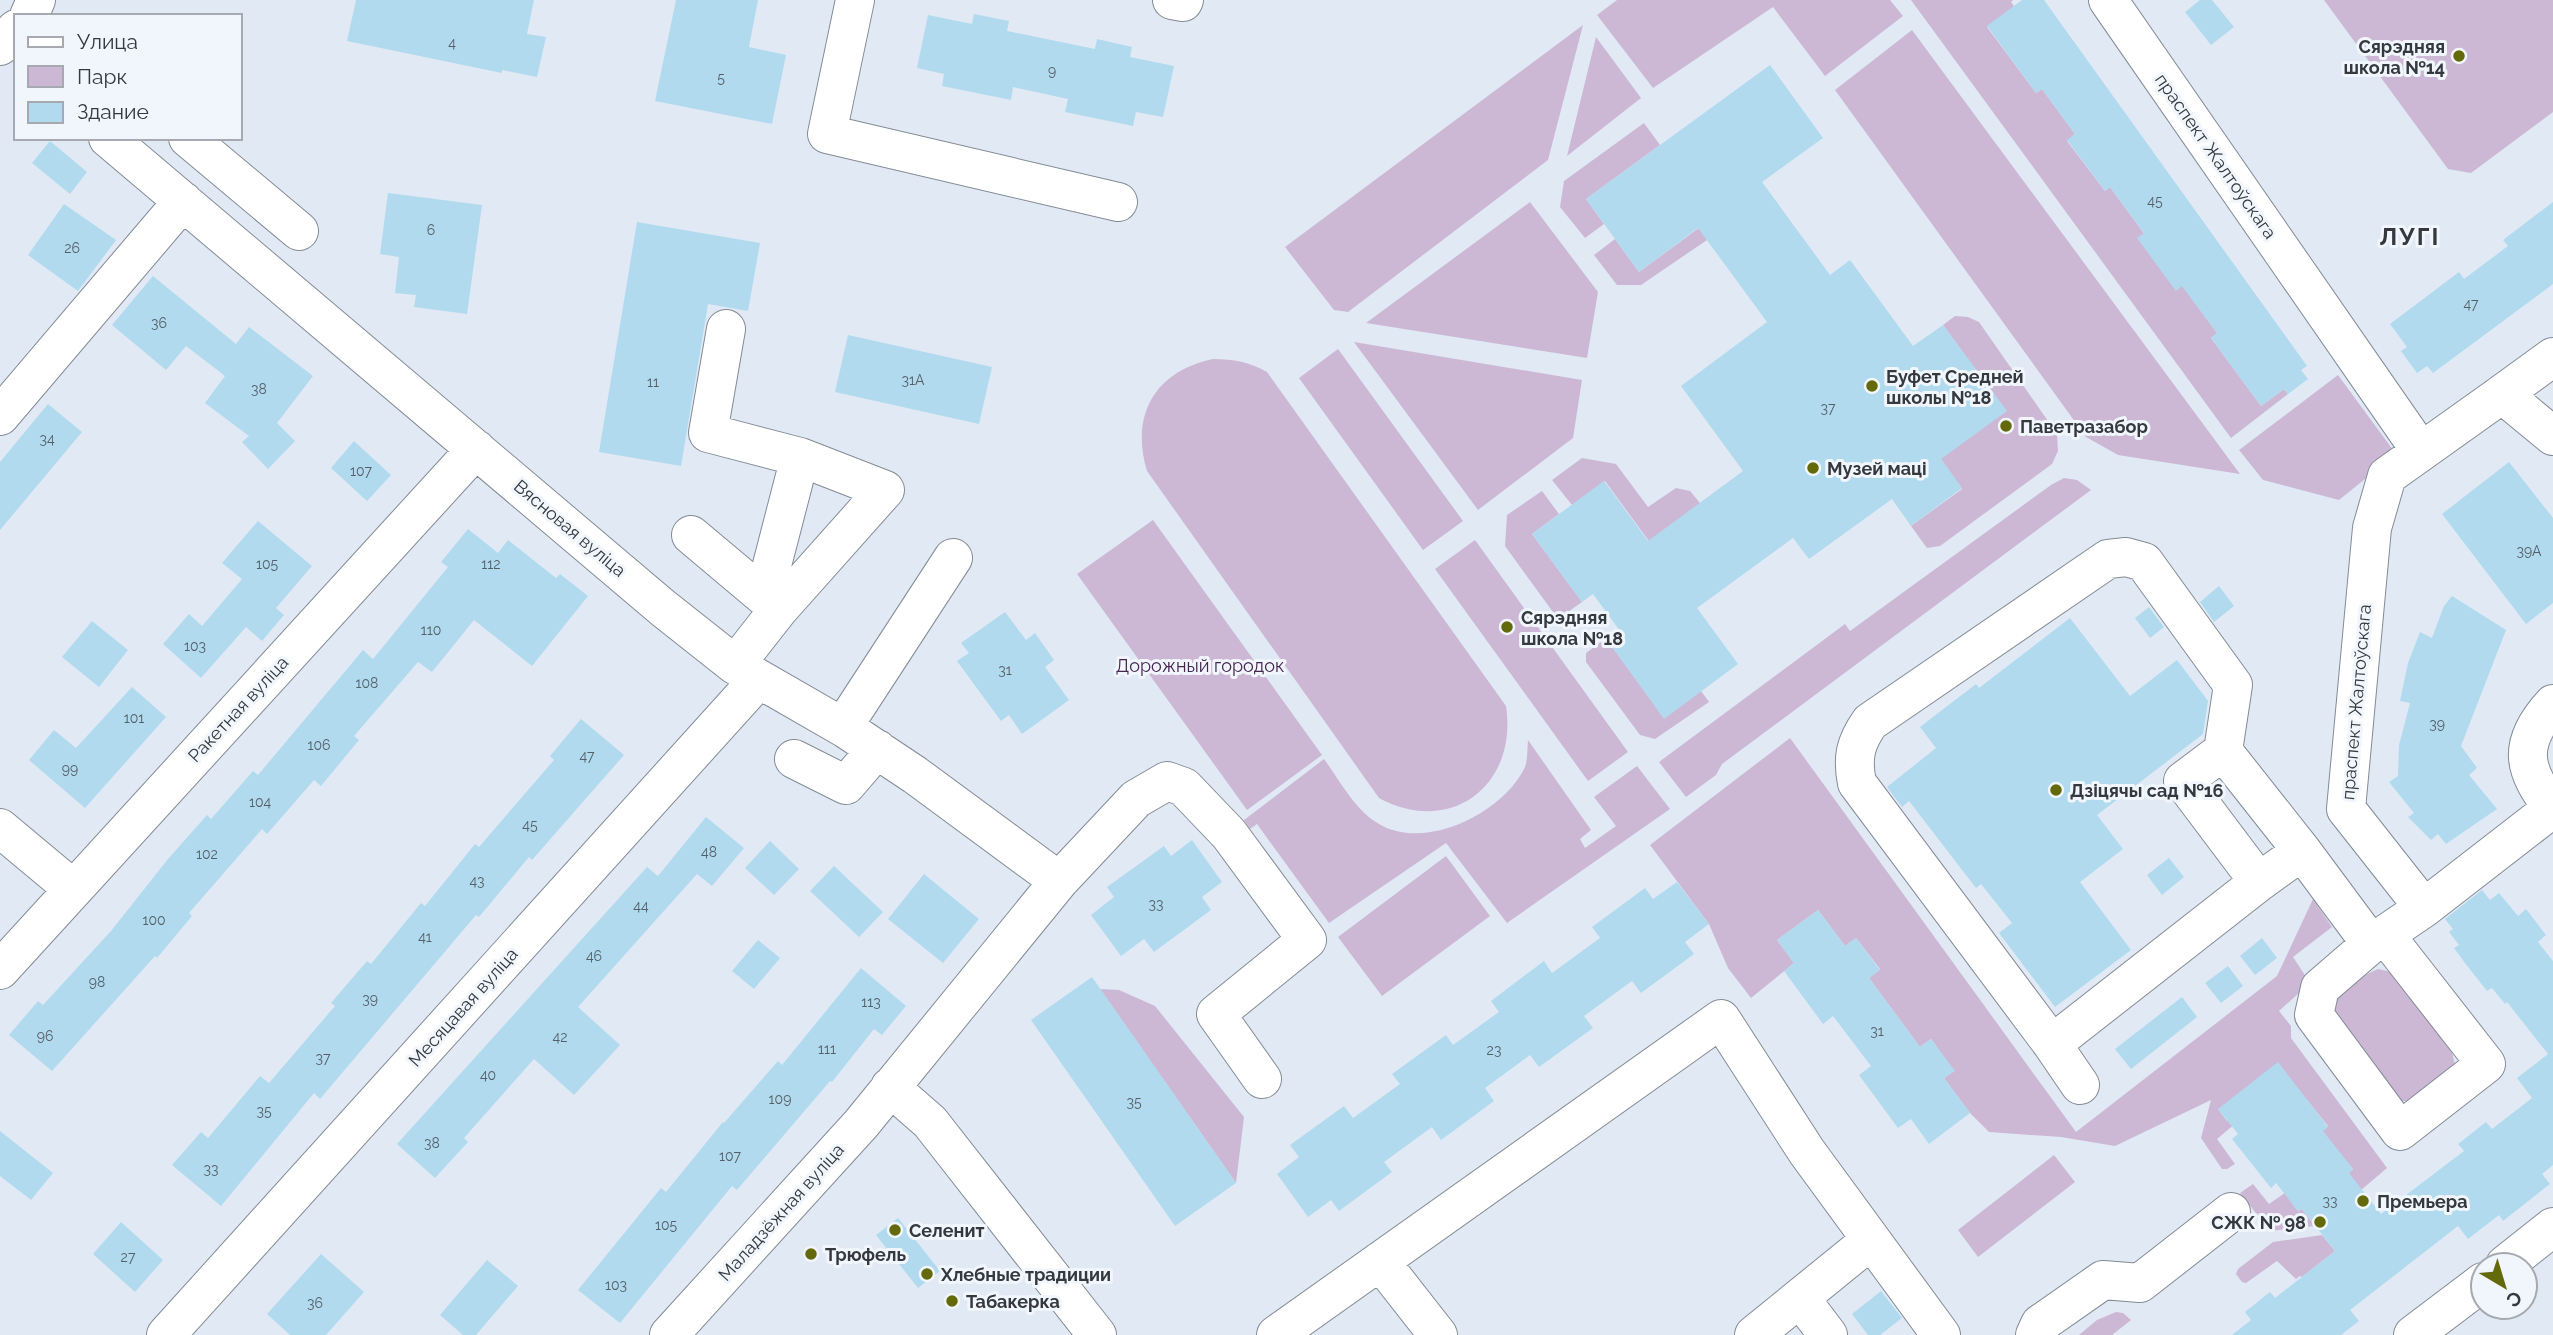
<svg xmlns="http://www.w3.org/2000/svg" width="2553" height="1335" font-family="Raleway,sans-serif">
<style>
.green{fill:#ccb8d5}
.building{fill:#b1daee}
.lines{fill:none;stroke-linecap:round;stroke-linejoin:round}
.minor-casing{stroke:#838b96;stroke-width:40}
.minor{stroke:#fff;stroke-width:38}
.poi-dot{fill:#64690a;stroke:#f1f6fd;stroke-width:2.5}
.labels{text-anchor:middle;dominant-baseline:central;stroke-width:6;stroke-linejoin:round;paint-order:stroke}
.number-label{font-size:14px;fill:#546069}
.poi-label{font-size:18px;font-weight:bold;fill:#35383d;stroke:#f1f6fd;text-anchor:start}
.street-label{font-size:18px;fill:#35383d;stroke:#f1f6fd}
.park-label{font-size:18px;fill:#452651;stroke:#f1f6fd}
.district-label{font-size:24px;font-weight:bold;letter-spacing:2px;fill:#35383d;stroke:#f1f6fd}
</style>
<rect width="100%" height="100%" fill="#e1e9f5"/>
<!-- green -->
<path class="green" d="M1617,0H1890L1903,16L1825,76L1773,7L1653,88L1597,15Z
M1911,0H2013L2011,2L2019,13L1987,27L2036,93L2042,89L2075,134L2067,141L2105,191L2110,187L2217,333L2211,338L2261,406L2284,389L2288,394L2231,438Z
M2324,0H2553V112L2471,173L2448,169Z
M1583,25L1548,160L1348,312L1334,310L1285,247Z
M1912,30L2240,474L2118,455L2086,437L1835,90Z
M1596,37L1641,98L1567,156Z
M1644,123L1660,145L1586,199L1604,224L1585,238L1560,207L1564,181Z
M1530,202L1598,292L1587,358L1366,323Z
M1711,219L1707,240L1641,285H1617L1594,255L1615,239L1639,272Z
M1955,316L1968,317L1979,322L2057,434L2058,451L2052,464L1940,546L1927,548L1911,526L1962,489L1941,459L1979,374L1943,325Z
M1354,342L1582,380L1573,438L1478,510Z
M1338,349L1463,521L1423,550L1299,378Z
M1213,359C1234,359 1249,362 1267,372L1506,706C1518,785 1451,837 1379,798L1147,471C1130,415 1155,371 1213,359Z
M2338,375L2396,454L2339,500L2263,480L2239,450Z
M1582,458L1616,464L1648,507L1676,488L1690,491L1700,503L1662,559L1605,481L1572,505L1552,480Z
M2064,478L2077,480L2091,490L1722,764L1716,775L1686,797L1659,762L1845,624L1850,631L2051,485Z
M1542,491L1559,514L1532,534L1582,602L1558,619L1505,546L1507,515Z
M1153,520L1322,755L1247,810L1077,574Z
M1475,540L1628,752L1588,781L1435,569Z
M1631,620L1635,625L1610,644L1664,718L1701,691L1709,702L1655,739L1640,735L1586,662V653Z
M1790,738L2076,1132L2277,976L2313,899L2332,927L2293,957L2310,983L2279,1011L2291,1026V1038L2387,1168L2354,1196L2341,1179L2353,1169L2343,1157L2334,1164L2319,1134L2328,1126L2307,1100L2218,1109L2227,1121L2232,1118L2236,1123L2217,1139L2235,1164L2227,1169H2222L2201,1138L2211,1100L2115,1146L2061,1137L1989,1132L1970,1113L1944,1078L1954,1071L1931,1039L1920,1047L1869,978L1880,969L1856,938L1845,946L1818,910L1777,940L1794,963L1751,998L1728,968L1709,924L1650,845Z
M1528,740L1591,830L1580,839L1585,848L1616,826L1594,797L1637,766L1670,809L1507,923L1446,843L1329,923L1257,824L1250,829L1244,820L1324,759C1340,781 1355,810 1379,824C1426,852 1504,812 1525,767C1528,759 1527,749 1528,740Z
M1446,856L1490,916L1382,996L1338,937Z
M2378,969L2396,973L2450,1044L2456,1069L2414,1101H2398L2328,1009C2340,989 2357,978 2378,969Z
M1100,989L1119,990L1155,1006L1244,1117L1236,1183Z
M2054,1155L2075,1182L1978,1257L1958,1230Z
M2253,1184L2269,1204L2289,1190V1199L2298,1211L2302,1209L2315,1226L2270,1231L2240,1193Z
M2322,1235L2335,1251L2302,1277L2300,1276L2296,1279L2277,1261L2246,1283L2242,1282L2236,1274L2238,1269L2273,1242Z
M2116,1312L2123,1313L2131,1320L2112,1335H2079L2097,1320Z"/>
<!-- building -->
<path class="building" d="M356,0H534L527,34L546,37L537,77L502,70V73L347,41Z
M676,0H758L749,47L786,55L772,124L655,101Z
M2022,0H2044L2307,366L2301,370L2308,379L2288,394L2284,389L2261,406L2211,338L2217,333L2182,286L2176,291L2137,238L2144,233L2110,187L2105,191L2067,140L2075,134L2042,89L2036,93L1987,26Z
M2200,0H2212L2234,27L2211,45L2185,12Z
M974,14L1009,21L1007,31L1095,49L1097,39L1132,47L1130,57L1174,66L1163,117L1136,112L1133,126L1065,112L1068,99L1013,87L1011,100L942,86L944,74L917,68L928,15L972,24Z
M1770,65L1823,138L1762,182L1830,275L1850,260L1913,346L1943,325L2007,411L1941,459L1962,488L1911,526L1892,499L1809,559L1793,538L1697,608L1738,664L1664,719L1610,644L1623,635L1593,594L1582,602L1532,534L1604,481L1648,541L1743,471L1681,386L1767,322L1698,228L1639,272L1586,199Z
M50,141L87,172L70,194L32,163Z
M388,193L482,205L467,314L414,307L416,295L395,293L399,257L380,254Z
M2553,202V284L2433,373L2427,366L2417,373L2401,351L2407,347L2390,324L2459,272L2464,279L2508,246L2503,240Z
M64,204L116,240L78,291L28,255Z
M637,222L760,243L748,311L708,304L681,466L599,452Z
M153,276L236,344L249,327L313,376L277,423L295,441L268,469L242,442L249,436L205,403L225,376L186,346L166,370L112,325Z
M848,335L992,367L979,424L835,392Z
M48,404L82,432L0,530V462Z
M354,441L391,475L367,501L331,468Z
M2509,462L2553,518V603L2526,624L2442,514Z
M258,521L312,566L276,608L284,615L262,641L246,627L201,678L163,644L189,614L202,626L242,579L222,563Z
M468,529L498,553L508,540L556,578L560,574L588,596L532,666L474,620L432,672L418,662L354,736L359,740L321,786L314,780L267,834L262,829L189,913L192,916L157,958L155,956L52,1071L9,1035L38,1001L43,1005L111,931L168,859L207,815L211,819L253,771L258,775L363,650L373,659L448,567L441,562Z
M2219,586L2234,606L2214,622L2200,602Z
M2452,596L2506,630L2461,746L2477,768L2469,775L2497,809L2446,844L2438,834L2431,840L2408,817L2414,813L2389,782L2398,776L2399,745L2410,703L2400,701L2408,663L2420,632L2432,638L2444,606Z
M2149,607L2164,627L2150,638L2135,618Z
M1005,612L1026,640L1035,633L1054,660L1045,667L1069,700L1022,734L1009,715L1001,721L957,661L969,653L961,643Z
M2070,618L2130,696L2177,660L2208,701L2203,734L2097,815L2123,849L2080,882L2131,950L2055,1007L1999,933L2012,923L1981,884L1976,888L1909,801L1902,807L1887,787L1936,748L1920,727L1976,684L1979,688Z
M92,621L128,650L99,687L62,657Z
M132,687L166,717L85,808L29,760L54,730L76,748Z
M581,719L624,755L532,860L529,857L479,917L476,915L320,1099L314,1093L221,1206L172,1165L201,1132L208,1138L260,1076L269,1083L335,1006L331,1003L367,961L371,964L421,903L425,906L475,844L479,847L554,760L550,756Z
M706,817L744,848L712,886L697,874L578,1007L620,1045L574,1095L534,1059L464,1138L468,1142L435,1178L397,1144L647,867L658,876Z
M1192,840L1222,882L1202,897L1211,910L1154,952L1144,939L1121,956L1091,915L1114,897L1107,887L1164,846L1171,856Z
M770,841L799,869L774,895L745,868Z
M2169,858L2184,877L2162,895L2147,875Z
M834,866L883,912L859,937L810,891Z
M924,874L979,919L943,963L888,919Z
M1677,882L1709,924L1685,942L1694,954L1641,993L1632,981L1584,1016L1593,1028L1539,1067L1530,1055L1485,1088L1494,1101L1441,1140L1432,1127L1384,1162L1392,1172L1339,1211L1331,1200L1308,1217L1277,1174L1299,1157L1290,1145L1344,1106L1353,1118L1400,1084L1392,1074L1446,1035L1453,1045L1499,1012L1491,1001L1544,961L1552,973L1600,938L1592,927L1645,888L1653,899Z
M2482,890L2490,900L2499,893L2518,916L2526,909L2546,935L2538,942L2553,961V1165L2542,1174L2550,1184L2503,1221L2499,1215L2468,1239L2458,1226L2350,1310L2359,1321L2341,1335H2232L2251,1320L2245,1312L2270,1292L2275,1298L2335,1251L2302,1209L2298,1211L2276,1183L2271,1188L2232,1139L2238,1134L2218,1109L2278,1062L2328,1127L2323,1131L2353,1169L2349,1173L2381,1214L2464,1151L2458,1144L2486,1122L2492,1129L2532,1098L2517,1078L2548,1054L2507,1002L2505,1004L2492,988L2487,991L2465,963L2454,948L2459,945L2449,932L2453,929L2445,919Z
M1818,910L1845,946L1856,938L1880,970L1869,978L1920,1047L1931,1039L1955,1071L1944,1078L1970,1113L1929,1144L1911,1119L1898,1128L1859,1075L1871,1066L1833,1016L1823,1024L1784,971L1794,963L1777,940Z
M2262,938L2277,958L2255,975L2240,956Z
M758,940L780,958L754,989L732,971Z
M2228,966L2243,986L2221,1003L2205,983Z
M861,968L906,1006L882,1035L874,1029L832,1082L830,1081L737,1190L732,1186L620,1323L578,1290L661,1188L666,1192L723,1122L724,1123L778,1061L782,1065Z
M1092,977L1236,1183L1175,1226L1031,1020Z
M2182,997L2197,1017L2131,1069L2115,1049Z
M0,1131L53,1173L31,1200L0,1176Z
M898,1218L940,1271L918,1288L876,1235Z
M121,1222L163,1260L135,1292L93,1254Z
M321,1254L364,1292L326,1335H290L267,1314Z
M487,1260L518,1286L476,1335H463L440,1315Z
M1881,1291L1902,1318L1880,1335H1868L1852,1314Z"/>
<g class="lines">
<defs>
<path id="minor" d="M855,0L827,134L1118,202
M1172,0L1183,2L1184,0
M2108,0L2420,450
M29,16L36,0
M0,46L16,29
M108,138L663,608L735,665L846,729L915,775L1059,881
M188,138L299,231
M726,329L708,433L800,457L885,490L779,609L735,665
M2502,394L2553,357
M0,416L183,201
M691,535L779,609
M764,596L800,457
M846,729L852,713L953,558
M2223,751L2302,851
M794,759L846,785L877,749
M2553,808C2521,769 2518,742 2553,704
M0,828L73,889
M2424,908L2346,809L2372,528L2387,476L2502,394L2553,436
M2386,936L2486,1064L2400,1131L2314,1015L2320,988L2371,944L2424,908L2553,808
M0,970L476,449
M2052,1044L1857,783C1852,758 1855,743 1870,722L2108,559L2126,557L2144,562L2233,685L2223,751L2183,781L2259,882
M2080,1085L2052,1044L2259,882L2302,851L2371,944
M890,1087L930,1122L1097,1335
M1380,1261L1438,1335
M2505,1265L2553,1227
M1800,1298L1828,1335
M166,1335L759,679
M669,1335L861,1124L1059,881L1136,799L1167,781L1184,787L1229,834L1307,940L1216,1014L1262,1079
M1276,1335L1721,1019L1807,1152L1941,1335
M1754,1335L1871,1240
M2035,1335L2040,1324L2103,1280L2140,1283L2231,1212
M2413,1335L2483,1282"/>
</defs>
<!-- minor casing -->
<use href="#minor" class="minor-casing"/>
<!-- minor -->
<use href="#minor" class="minor"/>
</g>
<!-- markers -->
<g class="poi-dot">
<circle cx="2459" cy="56" r="7"/>
<circle cx="1872" cy="386" r="7"/>
<circle cx="2006" cy="426" r="7"/>
<circle cx="1813" cy="468" r="7"/>
<circle cx="1507" cy="627" r="7"/>
<circle cx="2056" cy="790" r="7"/>
<circle cx="2363" cy="1201" r="7"/>
<circle cx="2320" cy="1222" r="7"/>
<circle cx="895" cy="1230" r="7"/>
<circle cx="811" cy="1254" r="7"/>
<circle cx="927" cy="1274" r="7"/>
<circle cx="952" cy="1301" r="7"/>
</g>
<g class="labels">
<!-- number labels -->
<g class="number-label">
<text x="452" y="43">4</text>
<text x="1052" y="71">9</text>
<text x="721" y="78">5</text>
<text x="2155" y="201">45</text>
<text x="431" y="230">6</text>
<text x="72" y="248">26</text>
<text x="2471" y="304">47</text>
<text x="159" y="323">36</text>
<text x="913" y="380">31А</text>
<text x="653" y="382">11</text>
<text x="259" y="389">38</text>
<text x="1828" y="408">37</text>
<text x="47" y="439">34</text>
<text x="361" y="471">107</text>
<text x="2529" y="551">39А</text>
<text x="267" y="564">105</text>
<text x="491" y="564">112</text>
<text x="431" y="630">110</text>
<text x="195" y="646">103</text>
<text x="1005" y="670">31</text>
<text x="367" y="683">108</text>
<text x="134" y="718">101</text>
<text x="2437" y="724">39</text>
<text x="319" y="745">106</text>
<text x="587" y="756">47</text>
<text x="70" y="769">99</text>
<text x="260" y="802">104</text>
<text x="530" y="825">45</text>
<text x="709" y="852">48</text>
<text x="207" y="854">102</text>
<text x="477" y="881">43</text>
<text x="1156" y="904">33</text>
<text x="641" y="906">44</text>
<text x="154" y="920">100</text>
<text x="425" y="937">41</text>
<text x="594" y="956">46</text>
<text x="97" y="982">98</text>
<text x="370" y="999">39</text>
<text x="871" y="1002">113</text>
<text x="1877" y="1031">31</text>
<text x="45" y="1036">96</text>
<text x="560" y="1037">42</text>
<text x="827" y="1049">111</text>
<text x="1494" y="1050">23</text>
<text x="323" y="1058">37</text>
<text x="488" y="1075">40</text>
<text x="780" y="1099">109</text>
<text x="1134" y="1102">35</text>
<text x="264" y="1111">35</text>
<text x="432" y="1143">38</text>
<text x="730" y="1156">107</text>
<text x="211" y="1169">33</text>
<text x="2330" y="1201">33</text>
<text x="666" y="1225">105</text>
<text x="128" y="1257">27</text>
<text x="616" y="1285">103</text>
<text x="315" y="1303">36</text>
</g>
<!-- poi labels -->
<g class="poi-label">
<text x="2445" y="46" text-anchor="end">Сярэдняя<tspan x="2445" dy="21">школа №14</tspan></text>
<text x="1886" y="376">Буфет Средней<tspan x="1886" dy="21">школы №18</tspan></text>
<text x="2020" y="426">Паветразабор</text>
<text x="1827" y="468">Музей маці</text>
<text x="1521" y="617">Сярэдняя<tspan x="1521" dy="21">школа №18</tspan></text>
<text x="2070" y="790">Дзіцячы сад №16</text>
<text x="2377" y="1201">Премьера</text>
<text x="2306" y="1222" text-anchor="end">СЖК № 98</text>
<text x="909" y="1230">Селенит</text>
<text x="825" y="1254">Трюфель</text>
<text x="941" y="1274">Хлебные традиции</text>
<text x="966" y="1301">Табакерка</text>
</g>
<!-- street labels -->
<g class="street-label">
<text transform="translate(2216 156) rotate(55)">праспект Жалтоўскага</text>
<text transform="translate(570 528) rotate(40)">Вясновая вуліца</text>
<text transform="translate(2356 702) rotate(-85)">праспект Жалтоўскага</text>
<text transform="translate(238 709) rotate(-47)">Ракетная вуліца</text>
<text transform="translate(463 1007) rotate(-48)">Месяцавая вуліца</text>
<text transform="translate(781 1212) rotate(-48)">Маладзёжная вуліца</text>
</g>
<!-- park labels -->
<g class="park-label">
<text x="1200" y="665">Дорожный городок</text>
</g>
<!-- district labels -->
<g class="district-label">
<text x="2410" y="236">ЛУГІ</text>
</g>
</g>
<!-- legend -->
<rect x="14" y="14" width="228" height="126" fill="#f1f6fd" stroke="#a6aab0" stroke-width="2"/>
<rect x="28" y="37" width="35" height="10" fill="#ffffff" stroke="#a6aab0" stroke-width="2"/>
<text x="77" y="49" font-size="21" fill="#35383d">Улица</text>
<rect x="28" y="66" width="35" height="21" fill="#ccb8d5" stroke="#a6aab0" stroke-width="2"/>
<text x="77" y="84" font-size="21" fill="#35383d">Парк</text>
<rect x="28" y="102" width="35" height="21" fill="#b1daee" stroke="#a6aab0" stroke-width="2"/>
<text x="77" y="119" font-size="21" fill="#35383d">Здание</text>
<!-- north arrow -->
<g transform="translate(2504 1286) rotate(142)"><circle r="33" fill="#f1f6fd" stroke="#a6aab0" stroke-width="2"/>
<path d="M0-5L12 26L0 18L-12 26Z" fill="#64690a"/>
<text y="-10" font-size="19" font-weight="bold" text-anchor="middle" fill="#35383d">С</text>
</g>
</svg>
